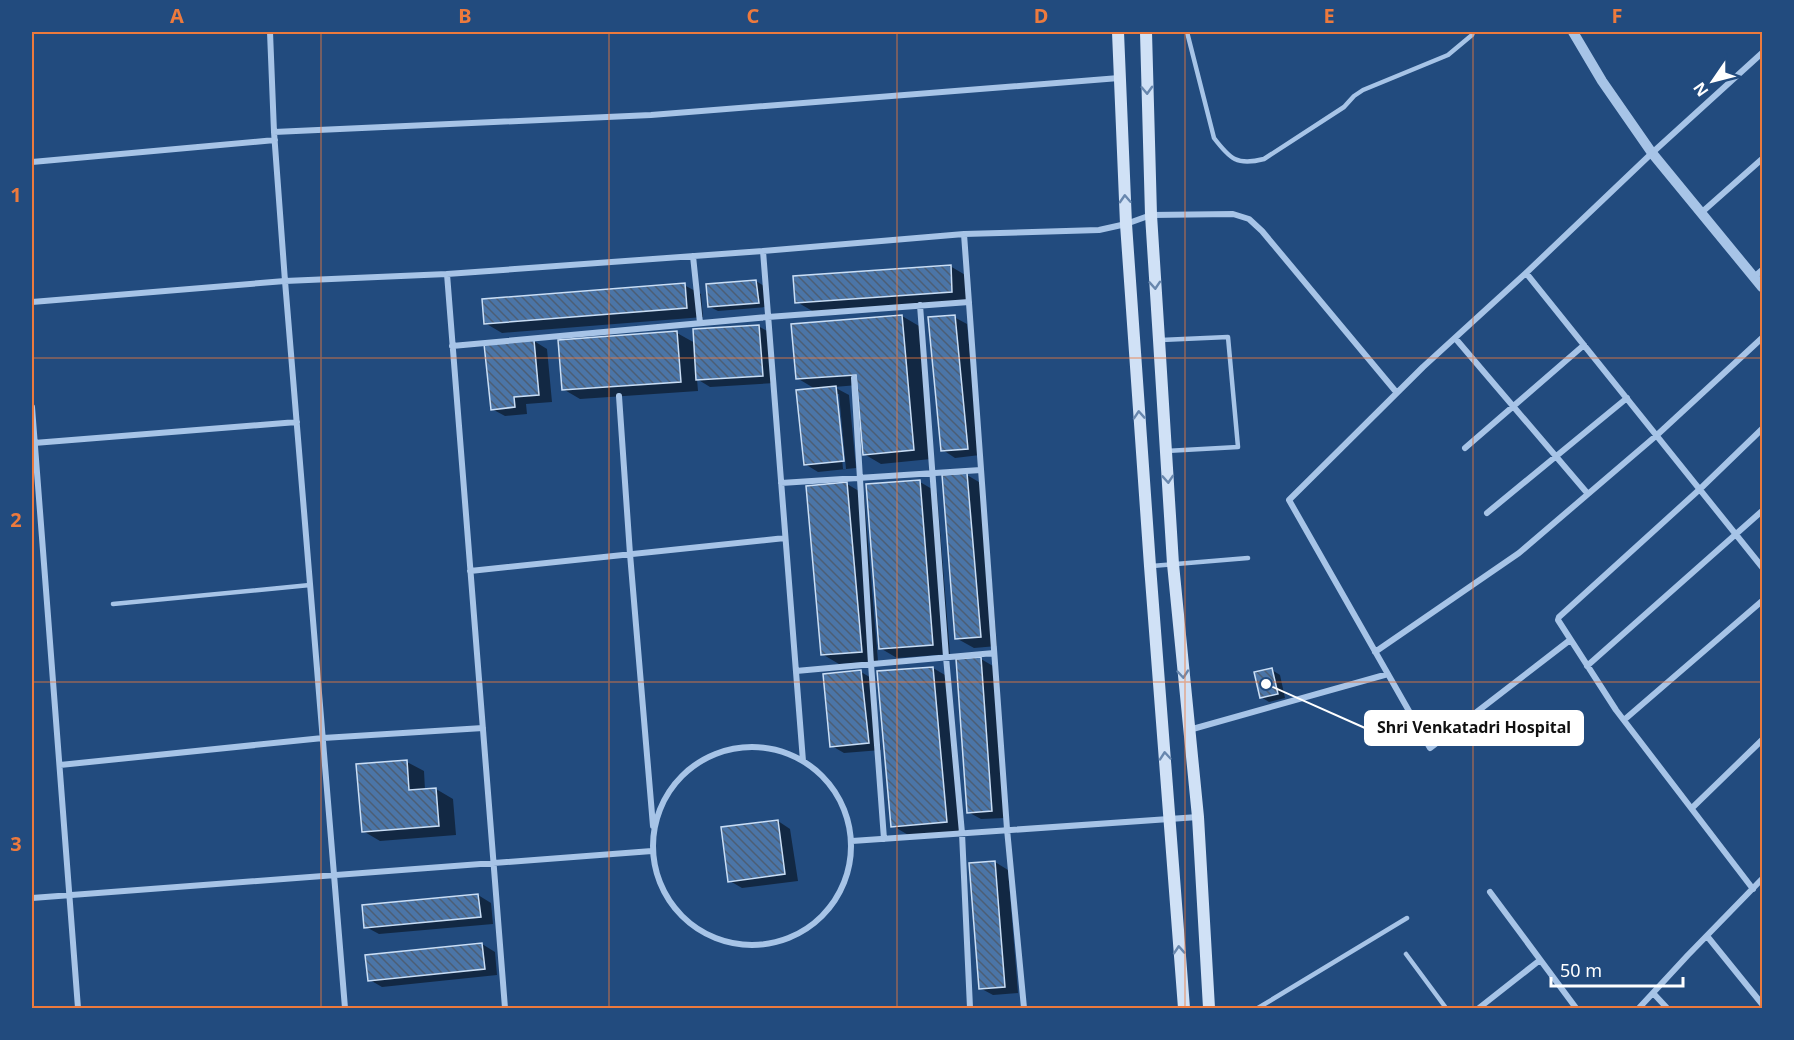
<svg xmlns="http://www.w3.org/2000/svg" width="1794" height="1040" font-family="'Noto Sans',sans-serif">
<style>
.shadow{fill:#0007;fill-rule:evenodd}
.building{fill:url(#building-back-hatch);stroke:#cadef5;stroke-width:1.5}
.lines{fill:none;stroke-linecap:round;stroke-linejoin:round}
.service{stroke:#a7c4e7;stroke-width:4.5}
.minor{stroke:#a7c4e7;stroke-width:6}
.tertiary{stroke:#a7c4e7;stroke-width:10}
.secondary{stroke:#d0e1f6;stroke-width:12}
.oneway{stroke:#6887ae}
.grid{fill:none;stroke:#ed7a3d;stroke-width:1.5;stroke-opacity:0.55}
.leader{fill:none;stroke:#fff;stroke-width:2}
.callout-dot{fill:#fff;stroke:#224b7e;stroke-width:2}
.callout{fill:#fff;stroke:#fff;stroke-width:2}
.callout-label{font-size:16px;text-anchor:middle;font-weight:bold;fill:#111}
.neatline{fill:none;stroke:#ed7a3d;stroke-width:2}
.grid-label{font-size:20px;text-anchor:middle;font-weight:bold;fill:#ed7a3d}
</style>
<defs>
<pattern id="building-back-hatch" width="6" height="6" patternUnits="userSpaceOnUse" patternTransform="scale(1.5)"><rect width="6" height="6" fill="#4b75a7"/><path d="M-1 5l2 2M0 0l6 6M5-1l2 2" fill="none" stroke="#4c5e75"/></pattern>
</defs>
<rect width="100%" height="100%" fill="#224b7e"/>
<!-- shadow -->
<path class="shadow" d="M950,266L967,276L969,301L814,312L797,302Z
M756,281L764,286L766,307L718,311L710,307Z
M684,285L701,294L703,317L502,333L485,323Z
M902,316L919,326L931,459L881,464L864,454L858,385L834,387L849,395L856,468L818,472L805,464L817,390L797,378ZM836,394H839L846,469H843Z
M954,317L967,324L980,455L955,458L943,450Z
M758,326L771,333L775,383L710,387L697,379L698,391L580,399L563,389L677,333L695,343Z
M534,341L547,349L552,402L526,404L527,414L505,416L492,409Z
M967,475L984,485L997,646L974,648L956,638Z
M920,482L937,492L950,654L897,658L880,648Z
M847,484L864,494L878,661L839,664L822,654Z
M981,659L993,666L1005,818L981,819L968,812Z
M933,668L950,678L964,831L910,836L893,826Z
M1272,670L1280,675L1285,698L1269,702L1261,697Z
M861,672L873,679L881,750L844,753L832,746Z
M407,762L424,771L425,790L436,789L453,799L456,835L380,841L363,831Z
M778,821L790,829L798,881L742,888L730,881Z
M995,862L1008,870L1018,993L993,995L980,988Z
M478,895L491,903L493,924L379,934L366,927Z
M482,944L495,952L497,975L382,987L370,980Z"/>
<!-- building -->
<path class="building" d="M951,265L952,292L795,303L793,276Z
M756,280L759,303L708,307L706,284Z
M685,283L687,308L484,324L482,299Z
M902,315L914,450L863,455L856,375L796,379L791,324Z
M955,315L968,449L941,451L928,317Z
M759,325L763,376L696,380L693,329Z
M677,331L681,382L562,390L558,340Z
M534,340L539,395L514,397L515,407L491,410L484,344Z
M836,386L844,461L804,465L796,390Z
M967,473L981,637L955,639L942,475Z
M920,480L933,645L879,649L866,484Z
M847,482L862,652L821,655L806,486Z
M981,657L992,811L967,813L956,659Z
M933,667L947,822L891,827L877,671Z
M1272,668L1278,694L1260,698L1254,672Z
M861,670L869,743L830,747L823,674Z
M407,760L409,790L436,788L439,826L362,832L356,764Z
M778,820L785,874L728,882L721,827Z
M995,861L1005,987L979,989L969,863Z
M478,894L481,917L364,928L362,905Z
M482,943L485,969L368,981L365,955Z"/>
<g class="lines">
<!-- service -->
<path class="service" d="M1187,32L1214,138C1230,159 1237,166 1264,159L1344,107L1354,96L1363,90L1448,55L1472,35L1473,32
M1161,340L1228,337L1238,447L1166,451
M1152,566L1248,558
M113,604L310,585
M1406,954L1446,1008
M1258,1008L1407,918"/>
<!-- minor -->
<path class="minor" d="M270,32L274,132L285,281L345,1008
M274,132L651,115L1119,78
M32,162L275,140
M1701,213L1762,159
M964,234L1007,829L1024,1008
M763,251L803,761
M693,256L700,323
M1526,273L1762,567
M447,274L505,1008
M1754,277L1762,270
M32,302L285,281L447,274L763,251L964,234L1099,230L1126,224L1151,215L1233,214L1249,219L1262,231L1397,393
M920,305L946,657L962,833L970,1008
M1455,338L1588,494
M452,346L768,317L969,302
M854,378L871,664L884,839
M619,396L630,554L653,826
M32,407L78,1008
M34,443L297,422
M1465,448L1584,345
M781,483L981,470
M1487,513L1627,398
M470,571L785,538
M1570,640L1430,748L1289,500L1423,367L1526,273L1652,153L1762,53
M1375,652L1519,553L1657,435L1762,338
M1587,666L1762,511
M796,671L994,653
M1624,720L1762,601
M1189,730L1388,674
M653 846a99 99 0 1 1 198 0a99 99 0 1 1-198 0Z
M60,765L323,738L483,728
M1692,808L1762,740
M852,841L1198,817
M1753,889L1616,710L1558,620L1559,617L1700,489L1762,429
M1490,892L1576,1008
M32,898L652,851
M1707,936L1762,1004
M1653,993L1667,1008
M1479,1008L1540,960
M1639,1008L1688,955L1762,879"/>
<!-- tertiary -->
<path class="tertiary" d="M1573,32L1602,81L1652,153L1762,287"/>
<!-- secondary -->
<path class="secondary" d="M1118,32L1126,224L1150,566L1184,1008
M1146,32L1151,215L1159,340L1173,564L1198,817L1209,1008"/>
</g>
<!-- one-way arrows -->
<defs><path id="oneway-chevron" d="M-2-3.5L2.5 0L-2 3.5" fill="none" stroke-width="1.6" stroke-linecap="round" stroke-linejoin="round" transform="scale(1.5)"/></defs>
<g class="oneway">
<use href="#oneway-chevron" transform="translate(1147 90) rotate(88)"/>
<use href="#oneway-chevron" transform="translate(1125 199) rotate(-93)"/>
<use href="#oneway-chevron" transform="translate(1155 285) rotate(86)"/>
<use href="#oneway-chevron" transform="translate(1139 415) rotate(-94)"/>
<use href="#oneway-chevron" transform="translate(1168 479) rotate(86)"/>
<use href="#oneway-chevron" transform="translate(1183 674) rotate(85)"/>
<use href="#oneway-chevron" transform="translate(1165 756) rotate(-95)"/>
<use href="#oneway-chevron" transform="translate(1179 950) rotate(-94)"/>
</g>
<!-- grid -->
<path class="grid" d="M321,32V1008M609,32V1008M897,32V1008M1185,32V1008M1473,32V1008M32,358H1762M32,682H1762"/>
<!-- callouts -->
<path class="leader" d="M1266 684L1365 728"/>
<circle class="callout-dot" cx="1266" cy="684" r="6"/>
<rect class="callout" x="1365" y="711" width="218" height="34" rx="6"/>
<g class="callout-label">
<text x="1474" y="733">Shri Venkatadri Hospital</text>
</g>
<!-- border -->
<rect width="1794" height="1040" fill="none" stroke="#224b7e" stroke-width="66"/>
<!-- north arrow -->
<g transform="translate(1713 81) rotate(235)" stroke="#224b7e" stroke-width="4.5" paint-order="stroke">
<path d="M0-4.5L10 22L0 15L-10 22Z" fill="#ffffff"/>
<text y="-9" font-size="16" font-weight="bold" text-anchor="middle" fill="#ffffff">N</text>
</g>
<!-- scale -->
<path d="M1551 977v9h132v-9" fill="none" stroke="#ffffff" stroke-width="3"/>
<text x="1560" y="977" font-size="18" fill="#ffffff" stroke="#224b7e" stroke-width="4.5" paint-order="stroke">50 m</text>
<rect x="33" y="33" width="1728" height="974" class="neatline"/>
<g class="grid-label">
<text x="177" y="23">A</text>
<text x="465" y="23">B</text>
<text x="753" y="23">C</text>
<text x="1041" y="23">D</text>
<text x="1329" y="23">E</text>
<text x="1617" y="23">F</text>
<text x="16" y="202">1</text>
<text x="16" y="527">2</text>
<text x="16" y="851">3</text>
</g>
</svg>
